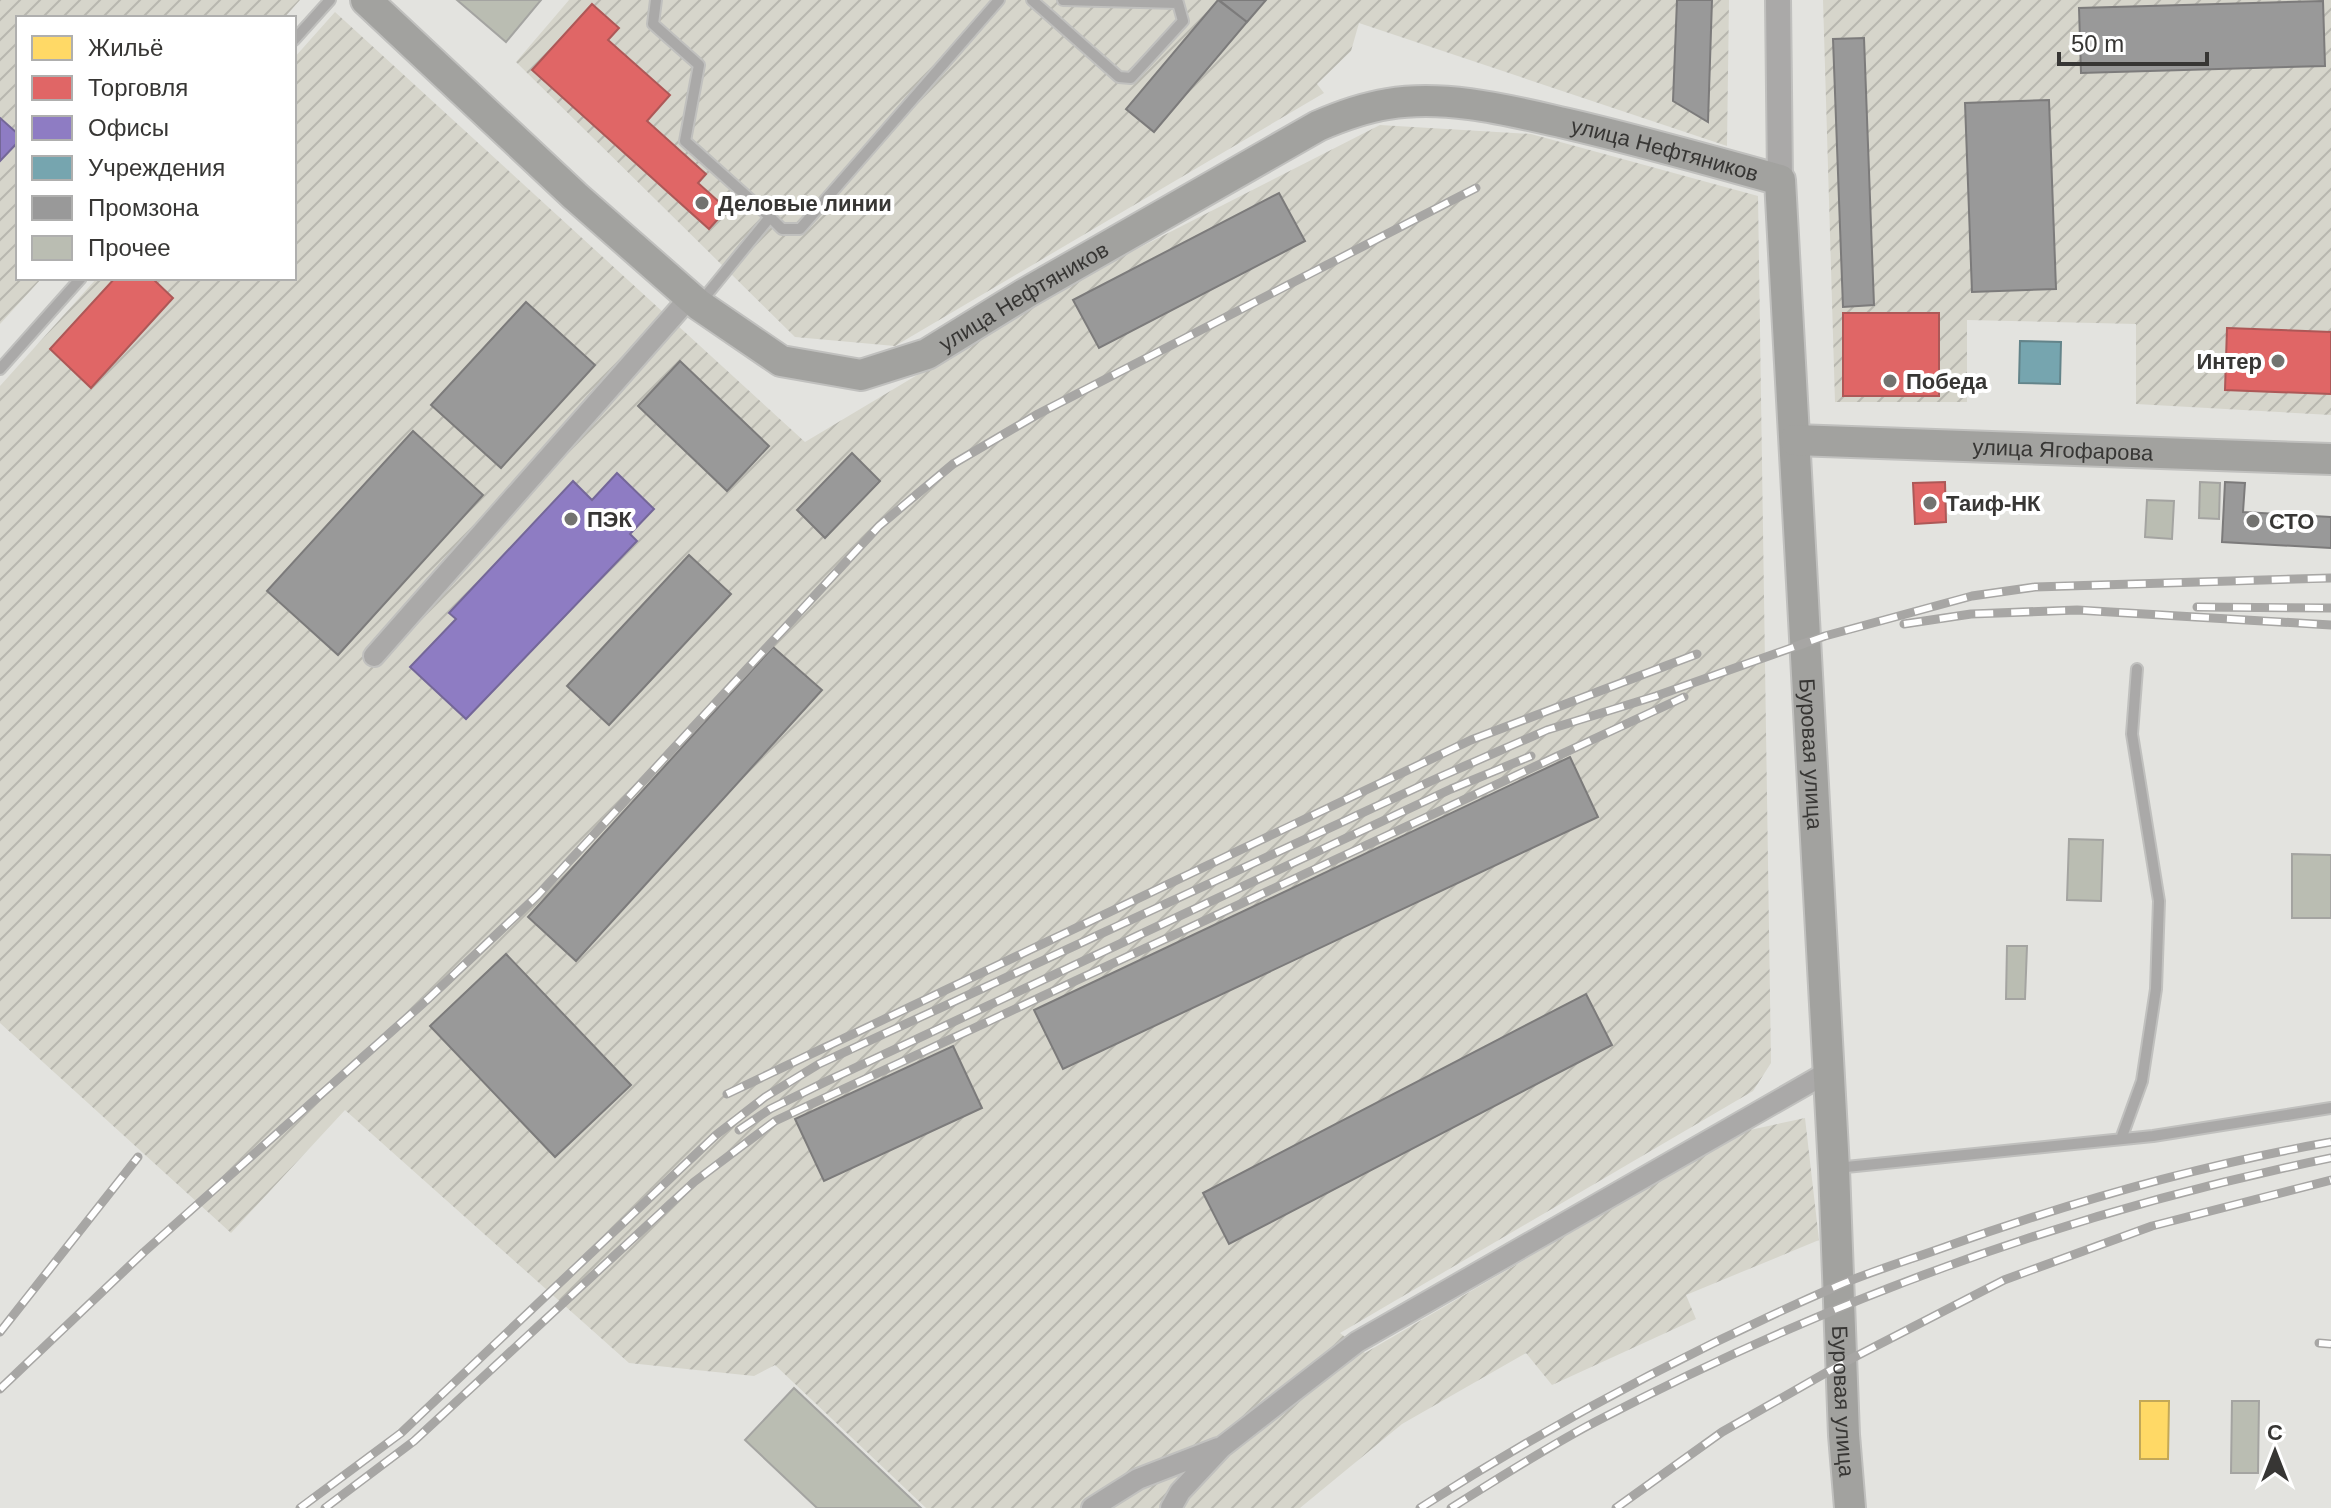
<svg xmlns="http://www.w3.org/2000/svg" width="2331" height="1508" font-family="Helvetica,sans-serif">
<style>
.industrial{fill:url(#industrial-furrows)}
.homes{fill:#ffd966;stroke:#c3a857;stroke-width:2}
.shops{fill:#e06666;stroke:#ad5857;stroke-width:2}
.offices{fill:#8e7cc3;stroke:#746798;stroke-width:2}
.public{fill:#76a5af;stroke:#63848a;stroke-width:2}
.industry{fill:#999;stroke:#7c7b7b;stroke-width:2}
.building{fill:#babdb2;stroke:#a4a4a1;stroke-width:2}
.lines{fill:none;stroke-linecap:round;stroke-linejoin:round}
.service-casing{stroke:#c0c0be;stroke-width:14}
.minor-casing{stroke:#c0c0be;stroke-width:24}
.tertiary-casing{stroke:#c0c0be;stroke-width:28}
.primary-casing{stroke:#c0c0be;stroke-width:34}
.service{stroke:#aaa9a8;stroke-width:10}
.minor{stroke:#aaa9a8;stroke-width:20}
.tertiary{stroke:#aaa9a8;stroke-width:24}
.primary{stroke:#a2a29f;stroke-width:30}
.rail-casing{stroke:#a7a6a4;stroke-width:9}
.rail{stroke:#fff;stroke-width:6;stroke-dasharray:18;stroke-linecap:butt}
.poi-dot{fill:#737370;stroke:#fff;stroke-width:3}
.labels{text-anchor:middle;dominant-baseline:central;stroke-width:8;stroke-linejoin:round;paint-order:stroke}
.street-label{font-size:22px;fill:#373634;stroke:#fff}
.poi-label{font-size:22px;font-weight:bold;fill:#373634;stroke:#fff;text-anchor:start}
</style>
<defs>
<pattern id="industrial-furrows" width="10" height="10" patternUnits="userSpaceOnUse" patternTransform="scale(2)"><rect width="10" height="10" fill="#d6d5cb"/><path d="M-1 1l2-2M0 10L10 0M9 11l2-2" fill="none" stroke="#b8b7af"/></pattern>
</defs>
<rect width="100%" height="100%" fill="#e3e3df"/>
<!-- industrial -->
<path class="industrial" d="M0,0H300L284,18H18V278H42L0,324Z
M569,0H1729L1727,146L1359,23L1351,51L1317,84L1324,93L895,346L795,337L516,62Z
M1823,0H2331V415L2136,404V324L1967,320V402H1835Z
M335,12L805,442L1076,280L1380,125L1531,134L1758,196L1771,1063L1753,1091L1340,1333L1365,1353L1745,1131L1805,1118L1819,1240L1686,1295L1696,1319L1552,1385L1526,1353L1402,1424L1300,1508H926L775,1365L754,1376L629,1363L345,1110L231,1233L0,1023V386L97,278H294V58Z"/>
<!-- homes -->
<path class="homes" d="M2140,1401H2169L2168,1459H2140Z"/>
<!-- shops -->
<path class="shops" d="M592,4L619,28L608,40L670,95L647,121L706,174L698,183L727,209L709,229L532,70Z
M115,278H152L173,298L91,388L50,349Z
M1843,313H1939V396H1843Z
M2227,328L2331,332V394L2225,390Z
M1945,482L1946,522L1915,524L1913,483Z"/>
<!-- offices -->
<path class="offices" d="M0,118L18,134V142L0,161Z
M617,473L654,509L630,534L637,541L466,719L410,667L456,619L449,613L573,481L592,500Z"/>
<!-- public -->
<path class="public" d="M2020,341L2061,342L2060,384L2019,383Z"/>
<!-- industry -->
<path class="industry" d="M1218,0L1247,22L1154,132L1126,109Z
M1219,0H1266L1247,22Z
M1677,0H1712L1708,122L1673,101Z
M2323,1L2325,66L2081,73L2079,8Z
M1864,38L1874,305L1843,307L1833,39Z
M2049,100L2056,289L1972,292L1965,103Z
M1279,193L1305,241L1099,348L1073,300Z
M526,302L595,365L501,468L431,405Z
M680,361L769,446L727,491L638,406Z
M413,431L483,495L338,655L267,591Z
M852,453L880,481L825,538L797,510Z
M2225,482L2245,483L2243,512L2331,517V548L2222,542Z
M689,555L731,594L609,725L567,686Z
M773,647L822,690L576,961L528,917Z
M1570,757L1598,817L1063,1069L1034,1010Z
M506,954L631,1085L555,1157L430,1026Z
M1586,994L1612,1045L1229,1244L1203,1193Z
M953,1046L982,1108L824,1181L795,1119Z"/>
<!-- building -->
<path class="building" d="M457,0H541L506,42Z
M2200,482L2220,483L2219,519L2199,518Z
M2147,500L2174,501L2172,539L2145,537Z
M2069,839L2103,840L2101,901L2067,900Z
M2292,854L2331,855V918H2292Z
M2007,946H2027L2025,999H2006Z
M794,1388L921,1508H817L745,1440Z
M2232,1401H2259L2258,1473H2231Z"/>
<g class="lines">
<defs>
<path id="service" d="M656,0L653,24L699,65L685,141L770,217L700,303
M1032,0L1119,77L1131,78L1183,21L1178,3L1063,0
M294,40L330,0
M770,217L782,229H800L999,0
M0,369L81,278
M2121,1139L2142,1081L2156,989L2159,901L2132,734L2137,669
M1836,1168L2153,1136L2331,1108"/>
<path id="minor" d="M374,656L690,297
M1092,1508L1138,1479L1218,1448
M1171,1508L1180,1492L1222,1447L1357,1342L1828,1072"/>
<path id="tertiary" d="M1778,0L1780,180"/>
<g id="primary">
<path id="s1" d="M366,0L575,196L699,305L781,361L861,375L927,354L1026,293L1318,126C1341,116 1363,108 1388,104C1441,95 1499,108 1551,120C1628,137 1704,159 1780,180L1834,1169L1844,1435L1850,1508"/>
<path id="s2" d="M1795,440L2331,459"/>
</g>
</defs>
<!-- service casing -->
<use href="#service" class="service-casing"/>
<!-- minor casing -->
<use href="#minor" class="minor-casing"/>
<!-- tertiary casing -->
<use href="#tertiary" class="tertiary-casing"/>
<!-- primary casing -->
<use href="#primary" class="primary-casing"/>
<!-- service -->
<use href="#service" class="service"/>
<!-- minor -->
<use href="#minor" class="minor"/>
<!-- tertiary -->
<use href="#tertiary" class="tertiary"/>
<!-- primary -->
<use href="#primary" class="primary"/>
<defs>
<path id="rail" d="M2197,607L2331,608
M1904,624L1971,614L2077,610L2331,625
M727,1094L1471,740L1697,654
M739,1130L770,1109L827,1081L1451,789L1531,756
M0,1332L138,1157
M2319,1343L2331,1344
M0,1389L144,1252L428,999L538,895L879,526L953,464L1038,414L1476,188
M300,1508L401,1433L716,1135L765,1097L819,1064L1442,776L1547,730L1656,696L1825,636L1972,596L2035,587L2331,578
M325,1508L414,1441L694,1182L775,1121L1684,697
M1420,1508C1553,1423 1692,1349 1837,1286C1872,1271 1909,1260 1945,1247C2071,1202 2200,1165 2331,1142
M1451,1508C1499,1478 1547,1447 1597,1421C1828,1300 2075,1210 2331,1158
M1616,1508L1722,1432L1843,1363L2004,1280L2152,1226L2331,1180"/>
</defs>
<!-- rail casing -->
<use href="#rail" class="rail-casing"/>
<!-- rail -->
<use href="#rail" class="rail"/>
</g>
<!-- markers -->
<g class="poi-dot">
<circle cx="702" cy="203" r="8"/>
<circle cx="2278" cy="361" r="8"/>
<circle cx="1890" cy="381" r="8"/>
<circle cx="1930" cy="503" r="8"/>
<circle cx="571" cy="519" r="8"/>
<circle cx="2253" cy="521" r="8"/>
</g>
<g class="labels">
<!-- street labels -->
<g class="street-label">
<text stroke="none"><textPath href="#s1" startOffset="1510">улица Нефтяников</textPath></text>
<text stroke="none"><textPath href="#s1" startOffset="814">улица Нефтяников</textPath></text>
<text stroke="none"><textPath href="#s2" startOffset="268">улица Ягофарова</textPath></text>
<text stroke="none"><textPath href="#s1" startOffset="2204">Буровая улица</textPath></text>
<text stroke="none"><textPath href="#s1" startOffset="2852">Буровая улица</textPath></text>
</g>
<!-- poi labels -->
<g class="poi-label">
<text x="718" y="203">Деловые линии</text>
<text x="2262" y="361" text-anchor="end">Интер</text>
<text x="1906" y="381">Победа</text>
<text x="1946" y="503">Таиф-НК</text>
<text x="587" y="519">ПЭК</text>
<text x="2269" y="521">СТО</text>
</g>
</g>
<!-- legend -->
<rect x="16" y="16" width="280" height="264" fill="#ffffff" stroke="#afafae" stroke-width="2"/>
<rect x="32" y="36" width="40" height="24" fill="#ffd966" stroke="#afafae" stroke-width="2"/>
<text x="88" y="56" font-size="24" fill="#373634">Жильё</text>
<rect x="32" y="76" width="40" height="24" fill="#e06666" stroke="#afafae" stroke-width="2"/>
<text x="88" y="96" font-size="24" fill="#373634">Торговля</text>
<rect x="32" y="116" width="40" height="24" fill="#8e7cc3" stroke="#afafae" stroke-width="2"/>
<text x="88" y="136" font-size="24" fill="#373634">Офисы</text>
<rect x="32" y="156" width="40" height="24" fill="#76a5af" stroke="#afafae" stroke-width="2"/>
<text x="88" y="176" font-size="24" fill="#373634">Учреждения</text>
<rect x="32" y="196" width="40" height="24" fill="#999999" stroke="#afafae" stroke-width="2"/>
<text x="88" y="216" font-size="24" fill="#373634">Промзона</text>
<rect x="32" y="236" width="40" height="24" fill="#babdb2" stroke="#afafae" stroke-width="2"/>
<text x="88" y="256" font-size="24" fill="#373634">Прочее</text>
<!-- north arrow -->
<g transform="translate(2275 1452)" stroke="#ffffff" stroke-width="6" paint-order="stroke">
<path d="M0-6L14 30L0 20L-14 30Z" fill="#373634"/>
<text y="-12" font-size="22" font-weight="bold" text-anchor="middle" fill="#373634">С</text>
</g>
<!-- scale -->
<path d="M2059 52v12h148v-12" fill="none" stroke="#373634" stroke-width="4"/>
<text x="2071" y="52" font-size="24" fill="#373634" stroke="#ffffff" stroke-width="6" paint-order="stroke">50 m</text>
</svg>
